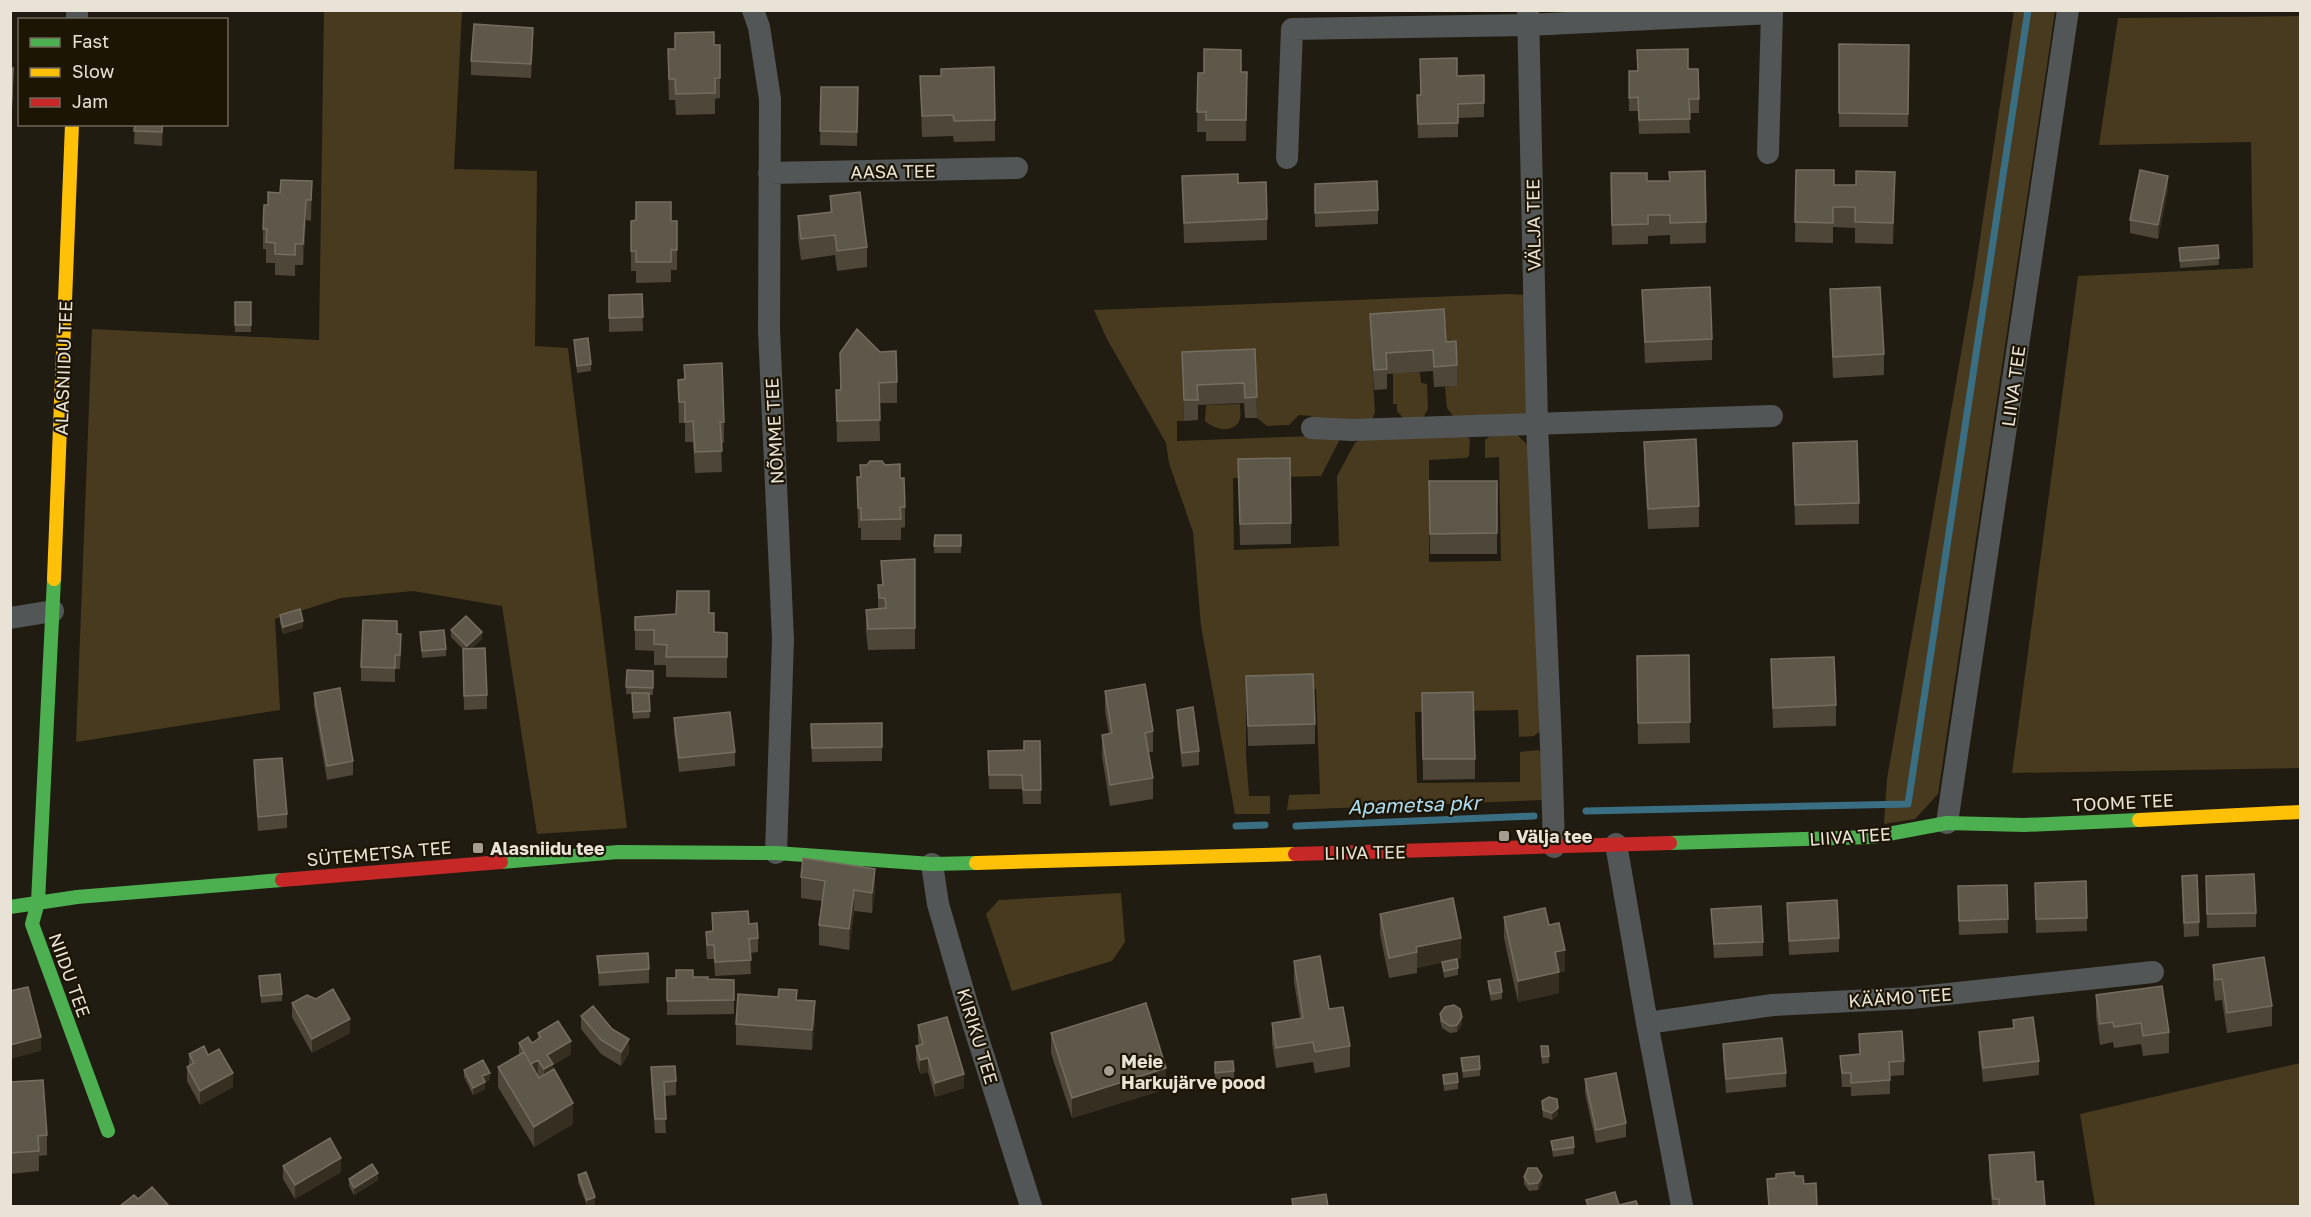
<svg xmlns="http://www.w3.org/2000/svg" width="2311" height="1217" font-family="'Golos Text',sans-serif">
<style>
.green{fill:#483a1f}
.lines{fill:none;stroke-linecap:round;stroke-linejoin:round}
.stream{stroke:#3a6e83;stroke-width:7}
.street{stroke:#535656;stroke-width:22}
.fast{stroke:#4caf50;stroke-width:14}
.slow{stroke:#ffc107;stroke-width:14}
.jam{stroke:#c62828;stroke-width:14}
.wall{fill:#4e4739}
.shaded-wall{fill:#352f22}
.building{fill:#5e584a;stroke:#746d60;stroke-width:1.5}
.poi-dot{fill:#a39d92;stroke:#1d1503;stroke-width:2}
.labels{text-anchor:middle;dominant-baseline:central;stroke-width:4.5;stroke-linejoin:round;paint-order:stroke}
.street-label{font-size:18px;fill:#e9e3d7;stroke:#1d1503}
.poi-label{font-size:18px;font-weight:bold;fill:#e9e3d7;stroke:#1d1503;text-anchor:start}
.water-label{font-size:20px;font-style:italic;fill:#acdef5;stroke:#1d1503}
</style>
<rect width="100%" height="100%" fill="#211c11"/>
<!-- green -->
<path class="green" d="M324,11H462L454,169L537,171L535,346L568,348L627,828L537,834L502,606L413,591L341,598L275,619L280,710L76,742L92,329L319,340Z
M2014,11H2055L1938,794L1915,819L1884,824L1887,779L1974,279Z
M2300,16V768L2012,773L2078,276L2253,268L2251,142L2099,145L2118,18Z
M1509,294L1526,295L1532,406L1524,416L1454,417L1447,408L1445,387L1457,385L1456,362L1370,335L1375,412L1372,420L1311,422V416L1299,415L1289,425L1267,426L1257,418L1255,369L1183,372L1184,421H1177V441L1313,436L1335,437L1339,441L1321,476L1233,478L1234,550L1339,546L1337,476L1355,443L1364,437L1466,436L1470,439L1469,456L1466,458L1429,460V562L1501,561L1499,457L1485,458V440L1490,436L1517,435L1529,446L1540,731L1534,736L1519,737L1518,710L1415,712L1417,783L1520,782V752L1539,750L1541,755L1542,800L1287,810L1289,795L1320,794L1316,689L1246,691V755L1249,796H1270V814H1235L1201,626L1193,532L1169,463L1166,443L1107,339L1094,310Z
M1420,372L1421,383L1427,384L1428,409L1422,420H1405L1397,411V404H1393V373Z
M1240,404C1240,408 1241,415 1240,419C1234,435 1214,429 1205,421L1206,405Z
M1121,893L1125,942L1112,961L1012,991L986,914L999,900Z
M2300,1063V1206H2095L2080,1114Z"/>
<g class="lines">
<!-- stream -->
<path class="stream" d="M1586,811L1908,804L2028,10
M1236,826L1265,825
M1296,826L1534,816"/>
<!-- street -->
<path class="street" d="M753,10L759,27L770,99L769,330L783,639L776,853
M1528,10L1537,424L1551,745L1554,847
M77,20V10
M1287,158L1292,29L1528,25L1772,13L1768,153
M769,173L1017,168
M1312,428L1352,430L1772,416
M10,618L53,611
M1947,823L2068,10
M1616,844L1647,1023L1682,1206
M932,864L938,904L967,1004L1031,1206
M1647,1023L1773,1005L1911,998L2153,972"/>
<!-- fast -->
<path class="fast" d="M54,579L38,902L32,924L108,1131
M1670,843L1872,837L1947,823L2024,825L2139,820
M501,862L618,852L776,853L932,864L976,863
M10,907L77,897L282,880"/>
<!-- slow -->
<path class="slow" d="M54,579L72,124
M2139,820L2300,812
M976,863L1295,854"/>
<!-- jam -->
<path class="jam" d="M1295,854L1670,843
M282,880L501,862"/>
</g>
<!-- wall -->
<path class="wall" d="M533,42L531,78L471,75V61Z
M1839,44L1909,45L1908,127H1839Z
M714,45L720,78V98L715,99V114L676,115L675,100H669L668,70L675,49Z
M10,68L13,89L11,133H10Z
M1688,69L1699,99V113H1689L1690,133L1639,134L1638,111H1629V71Z
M1247,72L1246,141H1206V132H1197L1198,73Z
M1484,75V117L1458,118V137L1418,138L1417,95H1421L1457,76Z
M920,76H941L995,120V141L954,142L953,136L922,137Z
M821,87H858L857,146L820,145Z
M135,124H163L162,146L134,144Z
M1796,170L1834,185H1856L1895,172L1893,244L1855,243V228L1833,227V243L1795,242Z
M1705,171L1706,243L1670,244V235L1648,236V244L1612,245L1611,173L1647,181H1669Z
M1182,176L1238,183L1267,219V240L1184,243Z
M312,181L311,221L306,220L303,265H295V276L275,275V263H266V249H263V229L268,205L280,193Z
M1315,184L1378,210V224L1315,227Z
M2168,189L2158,239L2130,233V220Z
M830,196L867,247V267L837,271L835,255L801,260L798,237V216L830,212Z
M671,221H677V270H671V282L636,283V271H631V241Z
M2218,245L2219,265L2180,268L2179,248Z
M1830,289L1884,354V375L1833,378L1830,310Z
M1642,290L1712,339V360L1645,363Z
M642,294L643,331L609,332V295Z
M235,302H251V332H235Z
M1370,314L1446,342L1457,365V386L1434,387L1433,371L1387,374V389L1374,390L1370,335Z
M574,340L591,364V371L577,373Z
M1255,349L1257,418H1245L1244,403L1198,405V420L1184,421L1182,352Z
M840,353L897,382V403H879L880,441L837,442L836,390H840Z
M684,365L724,422V443H721L722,472L695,473L693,442H685V423H679L678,380L684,379Z
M1644,442L1699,506V527L1648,529L1644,462Z
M1793,443L1859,503V524L1795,525Z
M1238,459L1291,523V544L1240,545Z
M885,465L900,478L905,507V527L901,528V540H861V528H858L857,477H860Z
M1429,481H1497V554H1430Z
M935,535H961V553H934Z
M915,559V649L868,650L866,631V610L878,609V585H882L881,561Z
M709,613L714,632L727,633V678L666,677V665H654V651L635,650V617Z
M280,615L303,628L283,634L280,622Z
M451,630L482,639L472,648L487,695V709L464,710L463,649L451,637Z
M420,632L446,649V656L422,658Z
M397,634L401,648L400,669H395V682L361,681V667Z
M1689,655L1690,743L1638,744L1637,656Z
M1771,659L1836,705V726L1773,728Z
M627,670L653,671V695H649L650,718L633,719L632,694H626Z
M1246,676L1315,724V744L1248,746Z
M1105,691L1153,731V752H1148L1153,778V799L1110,806L1102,756V735L1109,734L1105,711Z
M314,693L353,761V775L327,780L314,706Z
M1422,693L1475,759V779L1423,780Z
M1177,710L1199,751V765L1182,767L1177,724Z
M674,718L735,752V766L679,772L674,732Z
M882,723V761L812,762L811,724Z
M1040,741L1041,804H1023L1022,789H989L988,751L1024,750Z
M254,760L287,814V828L258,831L254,774Z
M2182,876L2199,922V936L2184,937Z
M2206,876L2256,913V927L2207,928Z
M801,877L875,889L872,913L854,911L849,950L819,945V925L822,901L801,898Z
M2086,881L2087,931L2036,933L2035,883Z
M2007,885L2008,933L1959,935L1958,886Z
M1787,903L1839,938V952L1789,955Z
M1711,909L1763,942V956L1714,958Z
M712,913L749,924L758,938V952L750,953L751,974L715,976L714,959H707L706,946V932L712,931Z
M1380,914L1461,959H1457L1458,968V975L1444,978L1442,962L1417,968V973L1389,978L1380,934Z
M1504,917L1549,925L1565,971L1559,972V993L1518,1002L1504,938Z
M597,956L649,969V983L599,986Z
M1294,961L1329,1009L1350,1046V1067L1315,1073L1313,1062L1276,1068L1272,1043V1023L1300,1018L1294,982Z
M2213,965L2272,1006V1026L2227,1033L2222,1000L2215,1001L2213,985Z
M259,976L282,994V1001L261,1003Z
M693,977L707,979L734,980V1014L667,1015V978Z
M1488,981L1502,992V999L1491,1001L1488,988Z
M2096,995L2169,1032V1053L2143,1056L2141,1044L2114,1048L2113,1042L2100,1045L2096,1016Z
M797,1000L815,1021L812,1050L736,1045V1024Z
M292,1003L350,1033L312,1053L292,1017Z
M1440,1014L1462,1024L1457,1032L1450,1033L1442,1028L1440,1021Z
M581,1016L629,1053L621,1066L601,1054L581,1029Z
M2013,1020L2039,1061V1075L1983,1082L1979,1046V1032L2013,1028Z
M918,1025L964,1088L935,1097L928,1072L920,1074L916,1060V1046L919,1045L918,1039Z
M538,1033L571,1054L553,1065V1070L573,1124L534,1147L498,1087V1067L519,1055V1043H532L538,1039Z
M1051,1033L1166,1089L1072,1118L1051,1053Z
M1859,1034L1904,1061V1075L1890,1076V1094L1851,1096V1087H1842L1840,1056L1860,1054Z
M1723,1044L1786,1073V1087L1726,1093L1723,1058Z
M1541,1046L1549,1056V1063L1542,1064Z
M189,1054L208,1055L233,1087L200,1105L187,1081V1067L189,1065Z
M1461,1058L1480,1069V1076L1463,1078Z
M1215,1062L1234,1071V1078L1215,1080Z
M651,1067L676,1081V1095L664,1096L666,1133H655L651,1081Z
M464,1070L490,1080L485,1082V1089L473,1095L464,1077Z
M1443,1075L1458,1082V1089L1444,1091Z
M1585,1079L1626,1123V1137L1596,1143L1585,1093Z
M10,1082L47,1135V1155L39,1156V1171L10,1174Z
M1542,1101L1558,1115L1552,1120L1543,1117Z
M1551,1141L1574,1147V1154L1553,1157Z
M1989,1155L2036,1182L2045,1206H1992L1989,1176Z
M283,1166L341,1172L295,1199L283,1179Z
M578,1175L595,1204L587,1206L578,1182Z
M1524,1177L1542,1183L1538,1190L1529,1191L1524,1184Z
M349,1179L378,1180L354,1195L349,1186Z"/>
<!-- shaded-wall -->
<path class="shaded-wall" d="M533,28V42L531,78V64Z
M2168,176V189L2158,239V225Z
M306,200V220L303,265V244Z
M303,621V628L283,634V627Z
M482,632V639L467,653V646Z
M875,869V889L872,913V893Z
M854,890V911L849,950V929Z
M1461,938V959L1417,968V952L1416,947Z
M1565,950V971L1559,972V993L1518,1002V981L1555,952Z
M815,1001V1021L812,1050V1030Z
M1462,1017V1024L1457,1032V1025Z
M350,1019V1033L312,1053V1039Z
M41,1037V1051L10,1059V1045Z
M629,1039V1053L621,1066V1052Z
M571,1041V1054L553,1065V1077L544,1083V1069L547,1055Z
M928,1058V1072L920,1074V1060Z
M538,1060V1074L531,1078V1064Z
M1166,1068V1089L1072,1118V1098Z
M233,1073V1087L200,1105V1091Z
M490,1073V1080L485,1082V1089L473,1095V1088L482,1076Z
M964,1074V1088L935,1097V1083Z
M573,1103V1124L534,1147V1127Z
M1558,1108V1115L1552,1120V1113Z
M341,1158V1172L295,1199V1185Z
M378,1173V1180L354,1195V1188Z
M1542,1176V1183L1538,1190V1183Z
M595,1197V1204L587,1206V1200Z"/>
<!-- building -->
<path class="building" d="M474,24L533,28L531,64L471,61Z
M714,32V45H720V78H715V93L676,94L675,79H669L668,49H675V33Z
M1839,44L1909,45L1908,114L1839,113Z
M1204,49L1241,50V72H1247L1246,120H1206V112H1197L1198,73H1204Z
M1688,49V69H1698L1699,99H1689L1690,119L1639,120L1638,97L1629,98V71H1638L1637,50Z
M1457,58V76L1484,75V103L1458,104V123L1418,124L1417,95H1421L1420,59Z
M994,67L995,120L954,121L953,115L922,116L920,76H941V69Z
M10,68H13L11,113H10Z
M821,87H858L857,132L820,131Z
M135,124H162V132L134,131Z
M1796,170H1834V185H1856V171L1895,172L1893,223L1855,222V207H1833V223L1795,222Z
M2140,170L2168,176L2158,225L2130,220Z
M1705,171L1706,222L1670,223V215H1648V224L1612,225L1611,173H1647V181H1670L1669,172Z
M1238,174V183L1266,182L1267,219L1184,223L1182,176Z
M281,180L312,181L311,200H306L303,244H295V255L275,254V243L266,242L267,229H263L264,205H268V192L280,193Z
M1377,181L1378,210L1315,213V184Z
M860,192L867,247L837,251L835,235L801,239L798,216L832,212L830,196Z
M636,202H671V221H677V250H671V262H636V251H631V221L636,220Z
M2218,245L2219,258L2180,261L2179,248Z
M1710,287L1712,339L1645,342L1642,290Z
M1880,287L1884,354L1833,357L1830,289Z
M642,294L643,317L609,318V295Z
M235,302H251V325H235Z
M1444,309L1446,342L1456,341L1457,365L1434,367L1433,350L1386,353L1387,369L1374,370L1370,314Z
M857,329L880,352L896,351L897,382L879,383L880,420L837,421L836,390H841L840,353Z
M588,338L591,364L577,366L574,340Z
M1255,349L1257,397L1245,398L1244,383L1197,385L1198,400H1184L1182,352Z
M722,363L724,422H720L722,451L695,452L693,421L685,422V402H679L678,380L685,379L684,365Z
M1696,439L1699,506L1648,509L1644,442Z
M1857,441L1859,503L1795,505L1793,443Z
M1290,458L1291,523L1240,524L1238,459Z
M870,461H882L885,465L900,464V478H904L905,507H900L901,519L861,520V508H858L857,477H861L860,465H867Z
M1429,481H1497V533L1430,534Z
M935,535H961V546H934Z
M915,559V628L868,629L866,610L886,608L885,598H879L878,585H883L881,561Z
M677,591H709V613H714V632L727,633V657H666L667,645L654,644V630H635V617L676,614Z
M300,609L303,621L283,627L280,615Z
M466,616L482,632L467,646L451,630Z
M363,620L397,621V634H401L400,655H395V668L361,667Z
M444,630L446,649L422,651L420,632Z
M485,648L487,695L464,696L463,649Z
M1689,655L1690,722L1638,723L1637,656Z
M1834,657L1836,705L1773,708L1771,659Z
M627,670L653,671V688L626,687Z
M1313,674L1315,724L1248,726L1246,676Z
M1145,684L1153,731L1145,733L1153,778L1110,785L1102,735L1112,733L1105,691Z
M340,688L353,761L327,766L314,693Z
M1473,692L1475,759H1423L1422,693Z
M632,693H649L650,711L633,712Z
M1193,707L1199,751L1182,753L1177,710Z
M730,712L735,752L679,758L674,718Z
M882,723V747L812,748L811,724Z
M1024,741H1040L1041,790H1023L1022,775H989L988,751L1024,750Z
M282,758L287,814L258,817L254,760Z
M803,858L875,869L872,893L854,890L849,929L819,925L825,881L801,877Z
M2254,874L2256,913L2207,914L2206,876Z
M2197,875L2199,922L2184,923L2182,876Z
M2086,881L2087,918L2036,919L2035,883Z
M2007,885L2008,919L1959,921L1958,886Z
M1453,898L1461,938L1416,947L1417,952L1389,958L1380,914Z
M1837,900L1839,938L1789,941L1787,903Z
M1761,906L1763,942L1714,944L1711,909Z
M1545,908L1549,925L1559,923L1565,950L1555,952L1559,972L1518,981L1504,917Z
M748,911L749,924L757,923L758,938L749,939L751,960L715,962L714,945H707L706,932L713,931L712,913Z
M648,953L649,969L599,973L597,956Z
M1320,956L1329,1009L1343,1007L1350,1046L1315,1052L1313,1042L1276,1048L1272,1023L1303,1018L1294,961Z
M2264,957L2272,1006L2227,1013L2222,979L2215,980L2213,965Z
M1457,959L1458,968L1444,971L1442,962Z
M676,970H693V977H708L707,979L734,980V1000L667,1001V978H676Z
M280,974L282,994L261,996L259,976Z
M1500,979L1502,992L1491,994L1488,981Z
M2162,986L2169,1032L2143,1036L2141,1023L2114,1027L2113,1022L2100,1024L2096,995Z
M28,987L41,1037L10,1045V991Z
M333,989L350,1019L312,1039L292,1003L307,995L316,999Z
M779,989L797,990L796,1000L815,1001L812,1030L736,1024L738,994L778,997Z
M1146,1003L1166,1068L1072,1098L1051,1033Z
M1454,1005L1460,1009L1462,1017L1457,1025L1450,1026L1442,1021L1440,1014L1445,1007Z
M593,1006L612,1029L629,1039L621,1052L601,1040L581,1016Z
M947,1017L964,1074L935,1083L928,1058L920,1060L916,1046L923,1044L918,1025Z
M2033,1017L2039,1061L1983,1068L1979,1032L2014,1028L2013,1020Z
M558,1021L571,1041L547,1055L553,1064L544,1069L538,1060L531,1064L519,1043L528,1037L532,1043L541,1037L538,1033Z
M1902,1031L1904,1061L1889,1062L1890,1080L1851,1083V1073H1842L1840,1056L1860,1054L1859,1034Z
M1782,1038L1786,1073L1726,1079L1723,1044Z
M204,1046L208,1055L219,1049L233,1073L200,1091L187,1067L194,1063L189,1054Z
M1541,1046H1548L1549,1056L1542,1057Z
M524,1052L539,1078L554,1069L573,1103L534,1127L498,1067Z
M1479,1056L1480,1069L1463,1071L1461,1058Z
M483,1060L490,1073L482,1076L485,1082L473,1088L464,1070Z
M1233,1061L1234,1071L1215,1073V1062Z
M675,1066L676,1081L664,1082L666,1119H655L651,1067Z
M1457,1073L1458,1082L1444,1084L1443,1075Z
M1616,1073L1626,1123L1596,1130L1585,1079Z
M43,1080L47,1135L38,1136L39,1151L10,1153V1082Z
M1549,1097L1557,1099L1558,1108L1552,1113L1543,1110L1542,1101Z
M1573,1137L1574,1147L1553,1150L1551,1141Z
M330,1138L341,1158L295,1185L283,1166Z
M2034,1152L2036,1182L2043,1181L2045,1206H1999V1199H1993L1989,1155Z
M372,1164L378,1173L354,1188L349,1179Z
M1528,1168H1537L1542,1176L1538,1183L1529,1184L1524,1177Z
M586,1172L595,1197L587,1200L578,1175Z
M1794,1172L1795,1176H1803L1804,1184L1816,1183L1817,1206H1769L1767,1179L1776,1178V1174Z
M152,1187L169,1206H120L134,1195L138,1199Z
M1615,1192L1619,1205L1636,1201L1638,1206H1588L1586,1200Z
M1326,1194L1328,1206H1293L1292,1199Z"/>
<!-- markers -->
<g class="poi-dot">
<rect x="1498" y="830" width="12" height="12" rx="3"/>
<rect x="472" y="842" width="12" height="12" rx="3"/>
<circle cx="1109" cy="1071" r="6"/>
</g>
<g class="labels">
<!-- street labels -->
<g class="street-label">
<text transform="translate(893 171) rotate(-1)">AASA TEE</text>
<text transform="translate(1533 225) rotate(-91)">VÄLJA TEE</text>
<text transform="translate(63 368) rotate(-88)">ALASNIIDU TEE</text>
<text transform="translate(2013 386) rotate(-82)">LIIVA TEE</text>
<text transform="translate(774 431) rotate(-93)">NÕMME TEE</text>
<text transform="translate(2123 802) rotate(-3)">TOOME TEE</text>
<text transform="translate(1850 836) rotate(-4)">LIIVA TEE</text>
<text transform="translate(1365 852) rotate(-1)">LIIVA TEE</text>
<text transform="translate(379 853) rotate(-5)">SÜTEMETSA TEE</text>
<text transform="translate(70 975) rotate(70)">NIIDU TEE</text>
<text transform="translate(1900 997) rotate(-4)">KÄÄMO TEE</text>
<text transform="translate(978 1036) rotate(73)">KIRIKU TEE</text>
</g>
<!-- poi labels -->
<g class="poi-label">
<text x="1516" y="836">Välja tee</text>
<text x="490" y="848">Alasniidu tee</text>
<text x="1121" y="1061">Meie<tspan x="1121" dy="21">Harkujärve pood</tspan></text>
</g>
<!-- water labels -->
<g class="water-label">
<text transform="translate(1414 804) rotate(-2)">Apametsa pkr</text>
</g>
</g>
<!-- border -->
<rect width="2311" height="1217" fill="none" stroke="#e9e3d7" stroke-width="24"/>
<!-- legend -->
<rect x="18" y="18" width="210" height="108" fill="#1d1503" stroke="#6f6758" stroke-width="1.5"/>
<rect x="30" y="38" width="30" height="9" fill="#4caf50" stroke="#6f6758" stroke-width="1.5"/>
<text x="72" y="48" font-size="18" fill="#e9e3d7">Fast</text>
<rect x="30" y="68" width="30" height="9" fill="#ffc107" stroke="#6f6758" stroke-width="1.5"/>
<text x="72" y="78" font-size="18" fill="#e9e3d7">Slow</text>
<rect x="30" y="98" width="30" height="9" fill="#c62828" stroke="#6f6758" stroke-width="1.5"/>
<text x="72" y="108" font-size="18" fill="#e9e3d7">Jam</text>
</svg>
